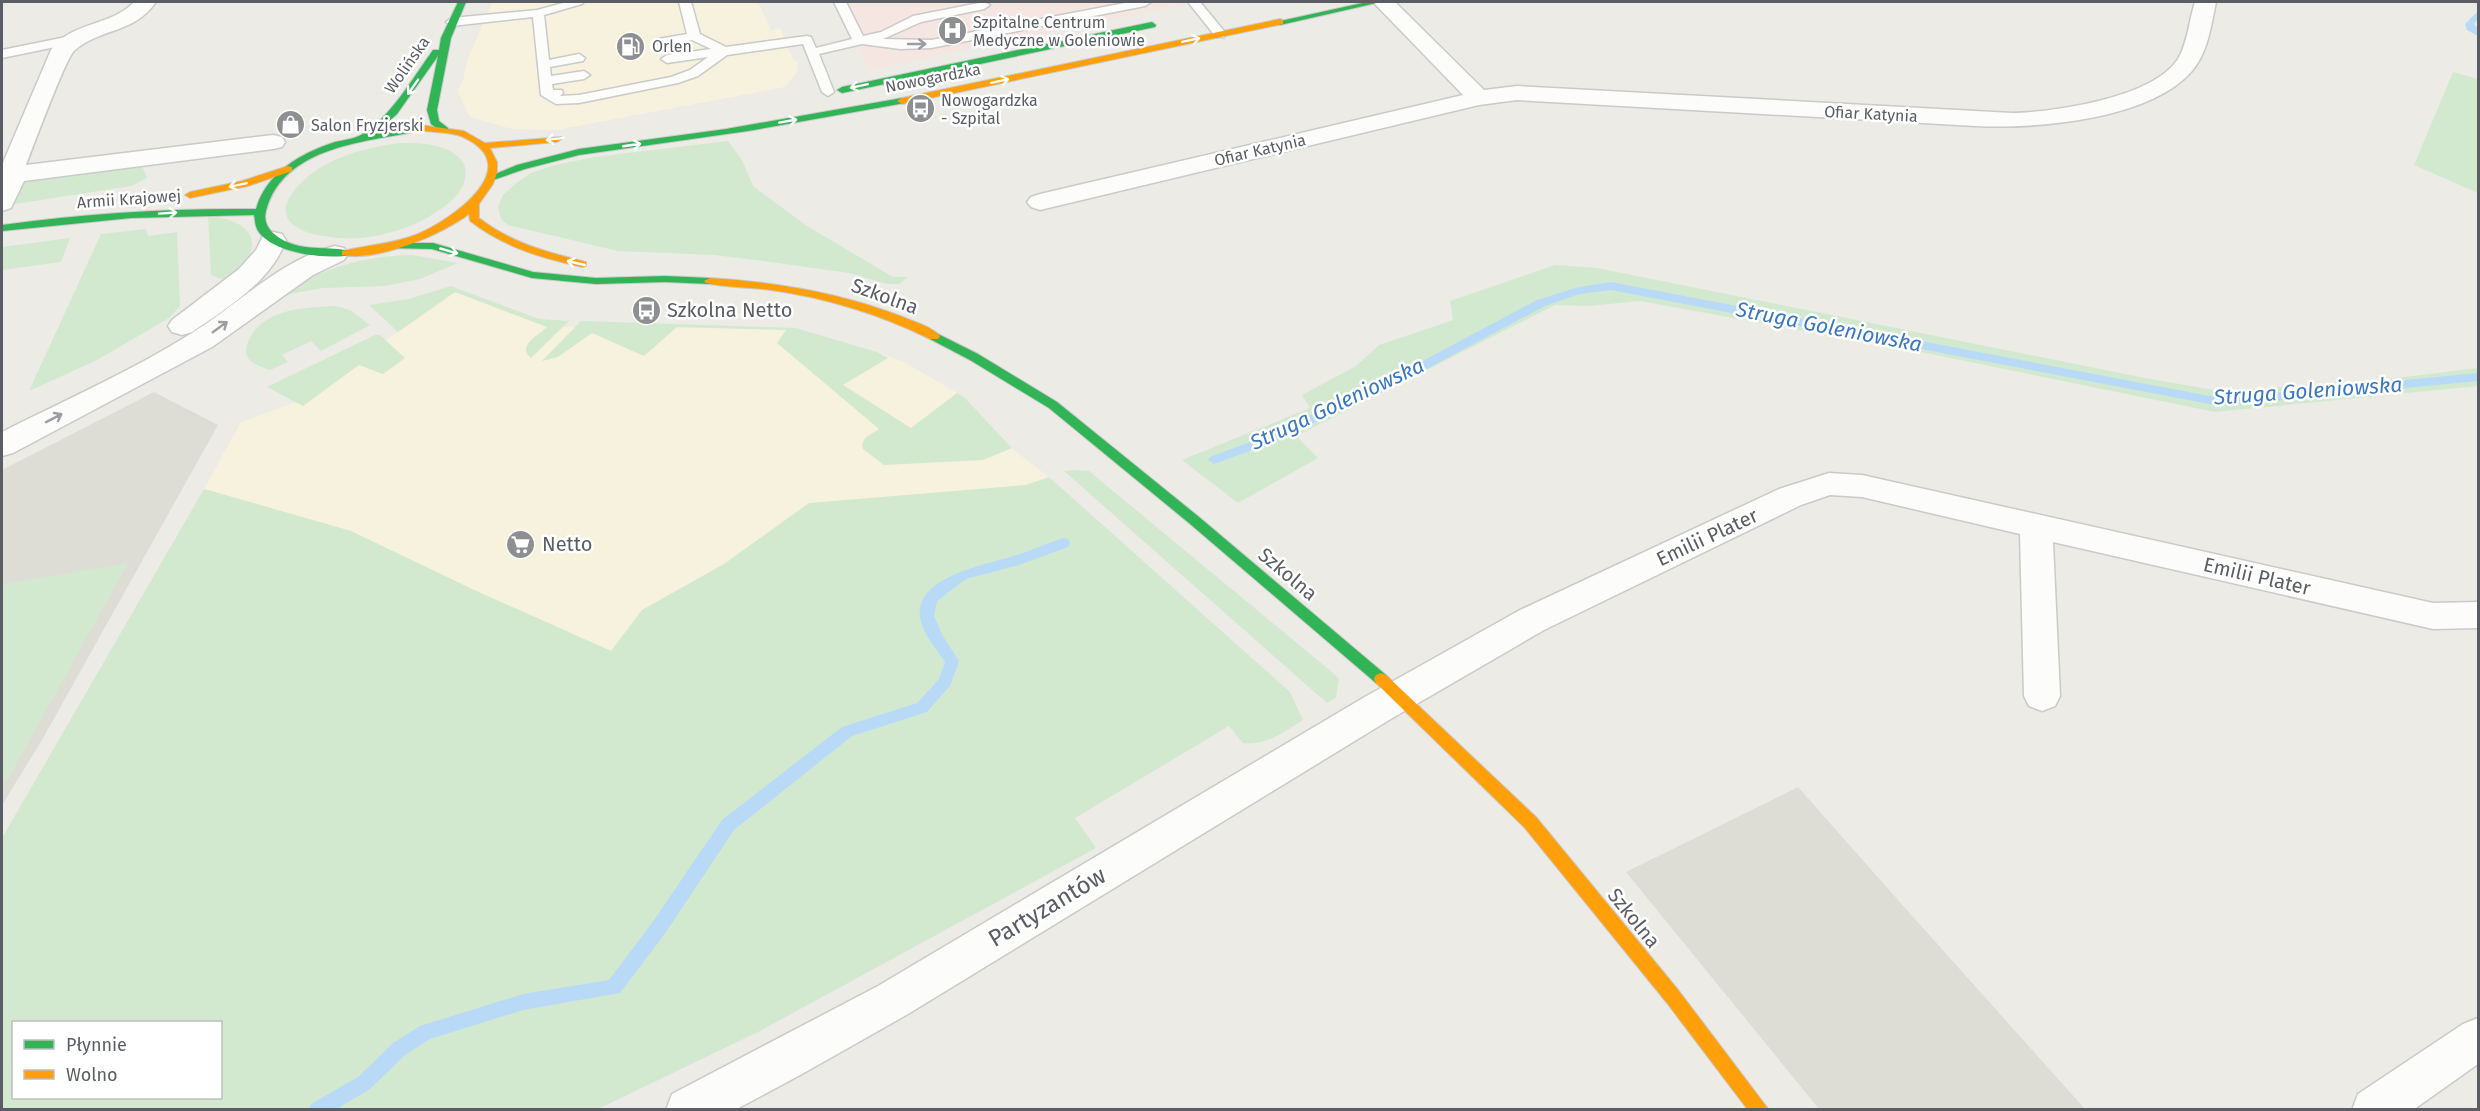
<svg xmlns="http://www.w3.org/2000/svg" width="2480" height="1111" font-family="'Fira Sans',sans-serif">
<style>
.commercial{fill:#f6f2dd}
.education{fill:#deddd5}
.medical{fill:#f5e6e1}
.green{fill:#d2e9d0;fill-rule:evenodd}
.lines{fill:none;stroke-linecap:round;stroke-linejoin:round}
.stream{fill:#b8daf7;fill-rule:evenodd}
.lane-casing{stroke:#c9cac9;stroke-width:3}
.street-casing{stroke:#c9cac9;stroke-width:3}
.fast-casing{stroke:#cacaca;stroke-width:2}
.slow-casing{stroke:#cacaca;stroke-width:2}
.lane{fill:#fcfcfb;fill-rule:evenodd}
.street{fill:#fcfcfb;fill-rule:evenodd}
.fast{fill:#30b455;fill-rule:evenodd}
.slow{fill:#ff9f0a;fill-rule:evenodd}
.oneway{stroke:#fff}
.oneway2{stroke:#9b9da0}
.labels{text-anchor:middle;dominant-baseline:central;stroke-width:5;stroke-linejoin:round;paint-order:stroke}
.far-poi-label{font-size:16px;fill:#5a5e64;stroke:#fff;text-anchor:start}
.far-street-label{font-size:16px;fill:#5a5e64;stroke:#fff}
.street-label{font-size:20px;fill:#5a5e64;stroke:#fff}
.poi-label{font-size:20px;fill:#5a5e64;stroke:#fff;text-anchor:start}
.water-label{font-size:21px;font-style:italic;fill:#3977c2;stroke:#fff}
.near-street-label{font-size:24px;fill:#5a5e64;stroke:#fff}
</style>
<rect width="100%" height="100%" fill="#ecebe5"/>
<!-- commercial -->
<path class="commercial" d="M493,2H758L771,30L780,28L793,59L798,63L797,73L785,87L556,130L512,129L470,117L457,91L463,80L468,58Z
M455,292L548,327L796,328L877,352L904,362L964,397L1015,451L1049,477L1026,485L1011,486L724,564L642,610L611,651L472,589L351,531L204,489L241,422L299,401Z"/>
<!-- education -->
<path class="education" d="M154,392L218,425L42,740L2,805V470Z
M1798,787L1898,900L2085,1109H1819L1626,872Z"/>
<!-- medical -->
<path class="medical" d="M833,2H1196L869,70Z"/>
<!-- green -->
<path class="green" d="M2453,72L2478,79V193L2414,165Z
M728,141L742,160L753,186L807,226L893,277H908L899,284H887L849,273L763,261L715,255L618,251L508,225L501,219L498,207L503,195L515,184L531,173L555,165L595,157Z
M399,143C422,143 451,143 464,164C470,182 458,196 445,206C423,223 396,233 369,237C338,242 253,234 299,185C324,158 364,148 399,143Z
M142,166L147,178L131,186L2,206V182Z
M208,215C231,219 264,228 248,259C244,267 235,274 229,282L211,275Z
M146,229L148,236L177,232L180,306L169,318L97,360L29,391L101,234Z
M70,238L61,262L2,270V247Z
M412,255L458,263L420,279L385,286L323,288L278,296C319,269 362,256 412,255Z
M1555,265L1597,268L2145,378L2220,391L2373,381L2478,368V386L2215,412L1931,354L1640,301L1588,306L1555,305L1296,436L1318,458L1238,503L1182,460L1310,408L1302,395L1356,366L1379,345L1453,320L1450,301Z
M451,286L539,319L569,321L531,358C516,346 539,335 547,327L455,292L398,332L369,305L409,299Z
M335,306L350,310L370,325L321,351L311,341L282,355L288,362L270,370C255,364 241,361 248,342C261,309 305,307 335,306Z
M581,321L796,328L877,352L888,358L843,385L911,428L957,393L964,397L1012,448L983,460L884,465L863,449L862,444L865,438L879,429L777,343L786,330L677,327L644,356L592,333L558,357L542,361Z
M375,335H380L405,358L383,374L359,365L303,406L267,387Z
M1076,470L1089,471L1339,678L1336,698L1327,703L1064,471Z
M1049,477L1290,692L1303,720C1283,732 1267,746 1243,743L1229,726L1075,818L1096,848L758,1032L598,1109H2V838L204,489L351,531L472,589L611,651L642,610L724,564L809,503L1026,485ZM14,1022H220V1098H14Z
M128,563L2,789V584Z"/>
<g class="lines">
<!-- stream -->
<path class="stream" d="M2478,11V19L2474,24L2478,29V36L2467,30L2465,24Z
M1611,282L2220,398L2478,373V381L2220,406L1611,290L1580,294L1545,306L1391,388L1261,447L1214,464L1208,460L1210,457L1253,441L1383,382L1537,300L1579,287Z
M1063,538L1068,539L1070,543L1068,547L1019,565L966,579L937,601L934,616L944,638L959,661L950,686L927,712L852,736L734,830L664,935L620,993L523,1010L430,1039L405,1055L370,1089L335,1110H308L311,1104L358,1077L393,1043L420,1026L523,994L609,980L652,923L722,820L842,727L917,703L939,679L945,662C936,649 922,632 920,617C915,577 984,565 1010,557C1028,552 1045,544 1063,538Z"/>
<defs>
<path id="lane" d="M567,2H584L582,4L544,15L549,60L579,54L585,58L583,61L550,67L551,76L584,71L590,75L584,79L552,84L553,90H562L563,93L560,96L579,95L671,77L690,70L708,57L667,63L661,59L667,55L711,49L692,40L662,46L656,42L658,39L687,34L679,2H691L700,34L726,47L807,36L811,37L816,48L852,39L834,2H846L863,36L881,32L913,16L984,2L990,5L984,9L921,22L883,39L931,40L1130,2H1151L1145,6L931,48L900,49L862,44L819,54L834,92L828,96L822,92L803,44L727,55L698,76L678,83L579,103L556,104L541,95L533,17L452,26L446,22L452,18L537,10Z
M1188,2H1200L1224,31V37H1216Z
M71,36L77,40L75,43L2,58V50Z"/>
<path id="street" d="M134,2H156C134,34 99,28 74,51C65,60 33,147 26,165L273,135L282,137L285,142L282,147L273,149L24,181L11,208L2,211V165L51,50C70,22 112,26 134,2Z
M1373,2H1395L1484,90L1517,86L2012,113C2054,112 2153,98 2178,59C2188,42 2189,20 2195,2H2216C2211,26 2208,52 2192,71C2150,120 2035,129 1975,126L1517,100L1479,105L1040,210L1031,207L1027,202L1031,197L1040,194L1463,95Z
M273,232L282,234L286,240C271,282 227,308 192,332L182,335L172,332L168,326L172,320L239,269L256,250L264,234Z
M335,246L344,248L348,254L344,260L313,275L212,347L13,453L2,456V432C65,400 132,371 192,333C238,305 281,259 335,246Z
M1829,473L1862,475L2433,603L2478,602V628L2433,629L2053,542L2060,696L2055,706L2042,711L2029,706L2024,696L2020,534L1862,497L1830,495L1801,505L1544,630L1389,720L908,1014L802,1074L735,1110H666L672,1094L878,986L1363,698L1520,610L1779,489Z
M2478,1018V1064L2413,1110H2352L2358,1094L2463,1024Z"/>
<path id="fast" d="M458,2H466L451,38L437,110L439,121L448,128V132H442L431,124L427,110L438,56L397,114L377,132L421,125L424,126V130C370,142 284,144 266,211C262,226 274,236 287,242C307,251 329,246 350,251V255C327,260 269,253 257,229C255,225 255,219 254,215L131,218L2,231V225C87,213 171,208 256,209C266,173 301,153 335,142C343,140 354,139 361,135C388,121 415,75 433,50H439L441,38Z
M1367,2H1381L1280,25L1276,22Z
M1152,22L1156,25L1155,27L842,93L837,90L842,87Z
M902,98L907,101L905,103L748,131L579,155L525,169L493,180L488,177L517,165L579,149L726,129Z
M391,243H433L533,272L596,278L665,276L710,278L716,281L710,284L665,282L596,284L532,278L432,249L387,248V244Z
M934,332L978,354L1057,402L1199,517L1386,675L1388,679L1386,683L1381,685L1376,683L1189,523L1049,408L970,360L930,339L928,336Z"/>
<path id="slow" d="M1280,19L1283,20V24L902,104L897,101L902,98Z
M421,125L464,131L485,143L561,137L562,139L557,142L490,148L497,162V173L493,184L479,204V218C511,243 547,252 586,262V266L582,267C541,258 504,247 470,221L469,214C441,235 377,262 342,255V251C368,245 393,244 418,234C451,220 528,167 463,137C449,131 432,133 418,130V126Z
M288,166L292,167V171L248,186L190,198L185,195L190,192L242,181Z
M710,278C776,282 841,293 903,317C915,322 932,327 940,336L938,339H930C879,314 827,298 771,290C750,287 727,288 706,283L704,281Z
M1381,673L1386,675L1536,817L1679,991L1769,1110H1748L1667,1003L1524,827L1376,683L1374,679L1376,675Z"/>
</defs>
<!-- lane casing -->
<use href="#lane" class="lane-casing"/>
<!-- street casing -->
<use href="#street" class="street-casing"/>
<!-- fast casing -->
<use href="#fast" class="fast-casing"/>
<!-- slow casing -->
<use href="#slow" class="slow-casing"/>
<!-- lane -->
<use href="#lane" class="lane"/>
<!-- street -->
<use href="#street" class="street"/>
<!-- fast -->
<use href="#fast" class="fast"/>
<!-- slow -->
<use href="#slow" class="slow"/>
</g>
<!-- one-way arrows -->
<defs><path id="oneway-shaft" d="M-6 0H5M1.5-3L5.5 0L1.5 3" fill="none" stroke-width="1.6" stroke-linecap="round" stroke-linejoin="round" transform="scale(1.5)"/></defs>
<g class="oneway">
<use href="#oneway-shaft" transform="translate(1191 40) rotate(-12)"/>
<use href="#oneway-shaft" transform="translate(1000 81) rotate(-12)"/>
<use href="#oneway-shaft" transform="translate(859 86) rotate(168)"/>
<use href="#oneway-shaft" transform="translate(413 87) rotate(125)"/>
<use href="#oneway-shaft" transform="translate(788 121) rotate(-10)"/>
<use href="#oneway-shaft" transform="translate(555 139) rotate(173)"/>
<use href="#oneway-shaft" transform="translate(632 145) rotate(-8)"/>
<use href="#oneway-shaft" transform="translate(238 185) rotate(168)"/>
<use href="#oneway-shaft" transform="translate(168 213) rotate(-4)"/>
<use href="#oneway-shaft" transform="translate(449 251) rotate(16)"/>
<use href="#oneway-shaft" transform="translate(576 263) rotate(-167)"/>
</g>
<g class="oneway2">
<use href="#oneway-shaft" transform="translate(917 44)"/>
<use href="#oneway-shaft" transform="translate(220 327) rotate(-36)"/>
<use href="#oneway-shaft" transform="translate(54 418) rotate(-27)"/>
</g>
<!-- icons -->
<defs>
<symbol id="hospital-disc" viewBox="-11 -11 22 22"><circle r="9.5" fill="#8d8f91" stroke="#fff"/><path d="M-5-5h3v3.5h4V-5h3V5h-3V1.5h-4V5h-3Z" fill="#fff"/></symbol>
<symbol id="fuel-disc" viewBox="-11 -11 22 22"><circle r="9.5" fill="#8d8f91" stroke="#fff"/><path d="M-5.5-6h7V0h2V4h1.3V-2.5L3-4.5l.8-.8L6-3V5H2.5V1h-1V6h-7ZM-4.2-4.7v3.2H.2V-4.7Z" fill="#fff"/></symbol>
<symbol id="bus-disc" viewBox="-11 -11 22 22"><circle r="9.5" fill="#8d8f91" stroke="#fff"/><path d="M-5-6H5V4H4V6H2V4H-2V6H-4V4H-5ZM-3.5-4V0h7V-4ZM-3.5 1.2v1.5H-2V1.2ZM2 1.2v1.5H3.5V1.2Z" fill="#fff"/></symbol>
<symbol id="shop-disc" viewBox="-11 -11 22 22"><circle r="9.5" fill="#8d8f91" stroke="#fff"/><path d="M-5-2.5h2.3a2.7 3.5 0 0 1 5.4 0H5L5.5 6h-11ZM-1.5-2.5h3a1.5 2.3 0 0 0-3 0Z" fill="#fff"/></symbol>
<symbol id="supermarket-disc" viewBox="-11 -11 22 22"><circle r="9.5" fill="#8d8f91" stroke="#fff"/><path d="M-6-5.5h2.5l.6 2H6L4.5 2H-2.5L-4.4-4H-6ZM-1.5 3.2a1.3 1.3 0 1 0 .1 0ZM3 3.2a1.3 1.3 0 1 0 .1 0Z" fill="#fff"/></symbol>
</defs>
<g fill-rule="evenodd">
<use href="#hospital-disc" x="936" y="14" width="33" height="33"/>
<use href="#fuel-disc" x="614" y="30" width="33" height="33"/>
<use href="#bus-disc" x="904" y="92" width="33" height="33"/>
<use href="#shop-disc" x="274" y="108" width="33" height="33"/>
<use href="#bus-disc" x="630" y="294" width="33" height="33"/>
<use href="#supermarket-disc" x="504" y="528" width="33" height="33"/>
</g>
<g class="labels">
<!-- far-poi labels -->
<g class="far-poi-label">
<text x="973" y="22">Szpitalne Centrum<tspan x="973" dy="18">Medyczne w Goleniowie</tspan></text>
<text x="652" y="46">Orlen</text>
<text x="941" y="100">Nowogardzka<tspan x="941" dy="18">- Szpital</tspan></text>
<text x="311" y="125">Salon Fryzjerski</text>
</g>
<!-- far-street labels -->
<g class="far-street-label">
<text transform="translate(407 65) rotate(-55)">Wolińska</text>
<text transform="translate(933 78) rotate(-11)">Nowogardzka</text>
<text transform="translate(1871 114) rotate(3)">Ofiar Katynia</text>
<text transform="translate(1260 150) rotate(-13)">Ofiar Katynia</text>
<text transform="translate(129 199) rotate(-4)">Armii Krajowej</text>
</g>
<!-- street labels -->
<g class="street-label">
<text transform="translate(885 296) rotate(20)">Szkolna</text>
<text transform="translate(1707 537) rotate(-25)">Emilii Plater</text>
<text transform="translate(1288 574) rotate(40)">Szkolna</text>
<text transform="translate(2257 576) rotate(13)">Emilii Plater</text>
<text transform="translate(1634 918) rotate(51)">Szkolna</text>
</g>
<!-- poi labels -->
<g class="poi-label">
<text x="667" y="310">Szkolna Netto</text>
<text x="542" y="544">Netto</text>
</g>
<!-- water labels -->
<g class="water-label">
<text transform="translate(1829 327) rotate(11)">Struga Goleniowska</text>
<text transform="translate(2308 391) rotate(-4)">Struga Goleniowska</text>
<text transform="translate(1337 404) rotate(-25)">Struga Goleniowska</text>
</g>
<!-- near-street labels -->
<g class="near-street-label">
<text transform="translate(1047 907) rotate(-31)">Partyzantów</text>
</g>
</g>
<!-- border -->
<rect width="2480" height="1111" fill="none" stroke="#5a5e64" stroke-width="6"/>
<!-- legend -->
<rect x="12" y="1021" width="210" height="78" fill="#ffffff" stroke="#bdbfc1" stroke-width="1.5"/>
<rect x="24" y="1040" width="30" height="9" fill="#30b455" stroke="#bdbfc1" stroke-width="1.5"/>
<text x="66" y="1051" font-size="18" fill="#5a5e64">Płynnie</text>
<rect x="24" y="1070" width="30" height="9" fill="#ff9f0a" stroke="#bdbfc1" stroke-width="1.5"/>
<text x="66" y="1081" font-size="18" fill="#5a5e64">Wolno</text>
</svg>
